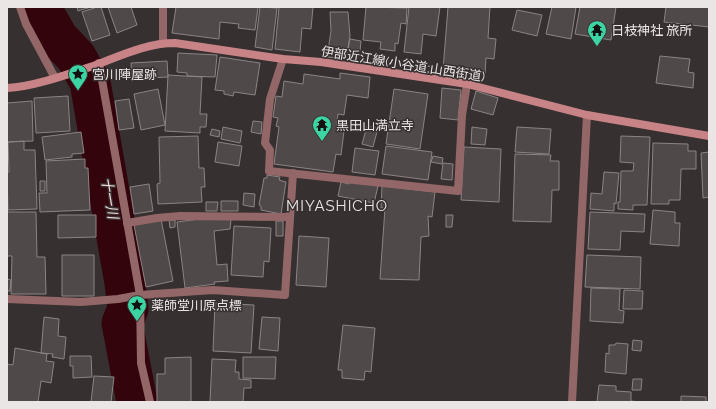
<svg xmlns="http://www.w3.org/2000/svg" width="716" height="409" font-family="Raleway,'Noto Sans JP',sans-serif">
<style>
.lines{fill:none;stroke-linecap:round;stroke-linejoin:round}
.river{stroke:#34040c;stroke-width:41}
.building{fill:#504949;stroke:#8c8484}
.service{stroke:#936768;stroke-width:8}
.minor{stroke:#936768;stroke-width:8}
.secondary{stroke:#c88386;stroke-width:8}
.labels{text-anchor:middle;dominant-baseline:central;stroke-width:3;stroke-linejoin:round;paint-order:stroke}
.poi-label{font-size:13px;fill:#ebe6e6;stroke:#373030;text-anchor:start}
.street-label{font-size:13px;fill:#ebe6e6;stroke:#373030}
.water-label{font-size:14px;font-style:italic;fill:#f6dadb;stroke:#373030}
.quarter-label{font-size:15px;letter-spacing:1px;fill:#ebe6e6;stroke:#373030}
</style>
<rect width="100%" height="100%" fill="#373030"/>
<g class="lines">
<!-- river -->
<path class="river" d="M40,7L58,38L76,57L90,82L125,283L128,309L122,323L137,402"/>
</g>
<!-- building -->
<path class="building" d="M77,7H91L78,11Z
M97,7H101L110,35L92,41L82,12Z
M108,7H131L137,25L117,33Z
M176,7H258L255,30L238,28L239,24L220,22L219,39L172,33Z
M260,7L277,8L272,50L255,47Z
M279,7H313L311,29L302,28L300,52L275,49Z
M366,7L407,8L406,24L401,23L398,44L395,43V51L380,49L381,42L363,40Z
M409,7H440L436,36L423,34L421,54L404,52Z
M448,7H490L488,38L496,39L494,59L486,58L485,74L443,70Z
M552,7H576L571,39L546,34Z
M580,7H616L611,40L575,34Z
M666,7H709V27L664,22Z
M517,10L542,15L537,36L512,30Z
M330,12H348L350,36L346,59L327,57L331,31Z
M350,39L361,41L360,51L348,49Z
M178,53L217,55L215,77L187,76V73L177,72Z
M660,56L690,59L688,72L694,73L693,88L656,83Z
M220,57L260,63L255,95L234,92L233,96L224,94V91L215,90Z
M167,61L168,77L132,79L131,63Z
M340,73L370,77L368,98L347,95L344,115L338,114L336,130L344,131L341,155L336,154L333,172L274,164L279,127L276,126L278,118L273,117L276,96L282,97L284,81L303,84L304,74L340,79Z
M168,75L202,77L200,114H207L206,127H200V133L165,131Z
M442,88L461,90L458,120L440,118Z
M158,89L165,125L141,130L134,94Z
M394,89L428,94L420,149L386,144Z
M476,91L498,98L493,115L471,109Z
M68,96L70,131L36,133L34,98Z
M129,99L134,128L119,130L115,101Z
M32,101L33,141L7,142V103Z
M253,121L262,122L261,134L251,132Z
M367,126L378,128L373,147L362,144Z
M223,127L242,131L240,143L221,139Z
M472,127L487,129L485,145L471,144Z
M517,127L551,129L549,154L515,152Z
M212,129L220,131L219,137L210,135Z
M81,132L84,153L72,154V157L45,160L42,137Z
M198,136L199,168H204L205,187H201L202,202L158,204L157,184L160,183L159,137Z
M621,136L650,137L647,205H633V210L618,209V202H620L621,171H633L634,163L620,162Z
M24,141V150H35L37,209L8,210L7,172H9L8,142Z
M218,142L242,146L239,166L215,162Z
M653,143L688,144V151H696V169H681L680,200H669V204H651Z
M386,146L432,152L428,180L382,174Z
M464,147L501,149L499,202L461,200Z
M355,148L379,151L375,175L352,172Z
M709,152V197L703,198L701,153Z
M515,154L551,155L550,161H559V190H552L551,222L513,221Z
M433,156L443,158L442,164L431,162Z
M85,159V168H88L90,210L40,212L39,193H47L46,161Z
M443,163L453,164L452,180L441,179Z
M604,172L619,173L616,204L614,203V211L590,209L591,193L602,194Z
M267,175L280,177L279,180L286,182L281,214L261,210V206L259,205L264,178H267Z
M350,180L378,186L374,203L338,196L341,182L349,184Z
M40,181H45V191H40Z
M149,184L153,211L134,214L130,187Z
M382,186L435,192L432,217L428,216L429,236L421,237L419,280L380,279L385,208H381Z
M244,193L255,194L254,207L243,205Z
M221,201H238V211H221Z
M206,202H218L217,211H206Z
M653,210L675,212V223H680L679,246L650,244Z
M7,212H36L37,257H45L46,294H11L12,256H7Z
M590,212L645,214L644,232L621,231L620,250L588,249Z
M58,215H96V237L58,238Z
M446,215H453L452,227H446Z
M207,218L231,219L230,229L214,231L217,265L227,264L228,281L214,282L215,284L185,288L177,222Z
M161,219L173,281L146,287L134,225Z
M169,220H175V227L170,228Z
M276,221H283V236H276Z
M234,226L271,228L269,262L264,261L263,277L231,275Z
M299,236L329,238L326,287L296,285Z
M62,255H94V296H62Z
M587,255L641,257L640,289L585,287Z
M7,279L11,280L10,291H7Z
M591,288L620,289L619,310L624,311L623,323L590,321Z
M624,290L643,291L642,309H623Z
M215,303L254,305L251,353L213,351Z
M44,317L59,319L58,336L66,337L64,359L52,357L53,354L41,353Z
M262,317L280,318L278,351L259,349Z
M343,325L375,328L371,372L365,371L364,380L342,378V370H338Z
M633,340L642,341L641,351L632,350Z
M616,343L628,344L626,374L605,372L606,353L609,354V345H615Z
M15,348L47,354L46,361L54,362L51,383L41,381L38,402H7V364L13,365Z
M70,356H91L92,377L73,378V366H70Z
M191,357V402H157V374H165V358Z
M243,357H276L275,379L243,378Z
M212,359L236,360L235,372H239V379L251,380V388H244L243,402H210Z
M94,376L114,377L111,402H91Z
M633,379H642L641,390H632Z
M599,385L616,386V391L631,392V401L640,402H597Z
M681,396L706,397V402H681Z"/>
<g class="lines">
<!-- service -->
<path class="service" d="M283,59L270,99L265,143L270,150L269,171L458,191L462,115L467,84
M127,223L157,218L180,216L290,217
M7,299L81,302L118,299L140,295L213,290L285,295L293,173"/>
<!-- minor -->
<path class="minor" d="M20,7L26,24L55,78
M163,7V43
M99,63L140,295L141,363L150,402
M572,402L587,115"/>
<!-- secondary -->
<path class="secondary" d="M7,88C32,87 69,74 93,66C120,56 146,43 175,43L283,59L321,62L467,84L587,115L709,136"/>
</g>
<!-- icons -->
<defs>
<symbol id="temple-pin" viewBox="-11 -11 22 30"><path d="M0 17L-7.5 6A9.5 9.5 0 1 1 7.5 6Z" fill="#3dd4a3" stroke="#373030"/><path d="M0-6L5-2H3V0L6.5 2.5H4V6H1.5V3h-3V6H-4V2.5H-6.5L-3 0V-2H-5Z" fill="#111"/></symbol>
<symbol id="sight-pin" viewBox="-11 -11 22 30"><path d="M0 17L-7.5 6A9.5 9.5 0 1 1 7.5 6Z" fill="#3dd4a3" stroke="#373030"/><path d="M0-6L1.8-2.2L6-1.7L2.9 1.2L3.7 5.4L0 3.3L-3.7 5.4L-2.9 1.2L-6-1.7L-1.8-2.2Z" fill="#111"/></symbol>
</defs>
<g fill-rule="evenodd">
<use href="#temple-pin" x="586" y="19" width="22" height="30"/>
<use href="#sight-pin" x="67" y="63" width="22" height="30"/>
<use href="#temple-pin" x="311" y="114" width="22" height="30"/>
<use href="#sight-pin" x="126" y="294" width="22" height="30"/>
</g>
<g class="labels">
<!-- poi labels -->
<g class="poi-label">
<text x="611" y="30">日枝神社 旅所</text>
<text x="92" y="74">宮川陣屋跡</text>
<text x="336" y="125">黒田山満立寺</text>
<text x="151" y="305">薬師堂川原点標</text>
</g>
<!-- street labels -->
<g class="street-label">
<text transform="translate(403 64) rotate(9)">伊部近江線(小谷道;山西街道)</text>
</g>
<!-- water labels -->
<g class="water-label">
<text transform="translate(110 198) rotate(80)">十一川</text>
</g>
<!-- quarter labels -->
<g class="quarter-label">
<text x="337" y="206">MIYASHICHO</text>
</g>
</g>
<!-- border -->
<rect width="716" height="409" fill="none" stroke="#ebe6e6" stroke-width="16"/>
</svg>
